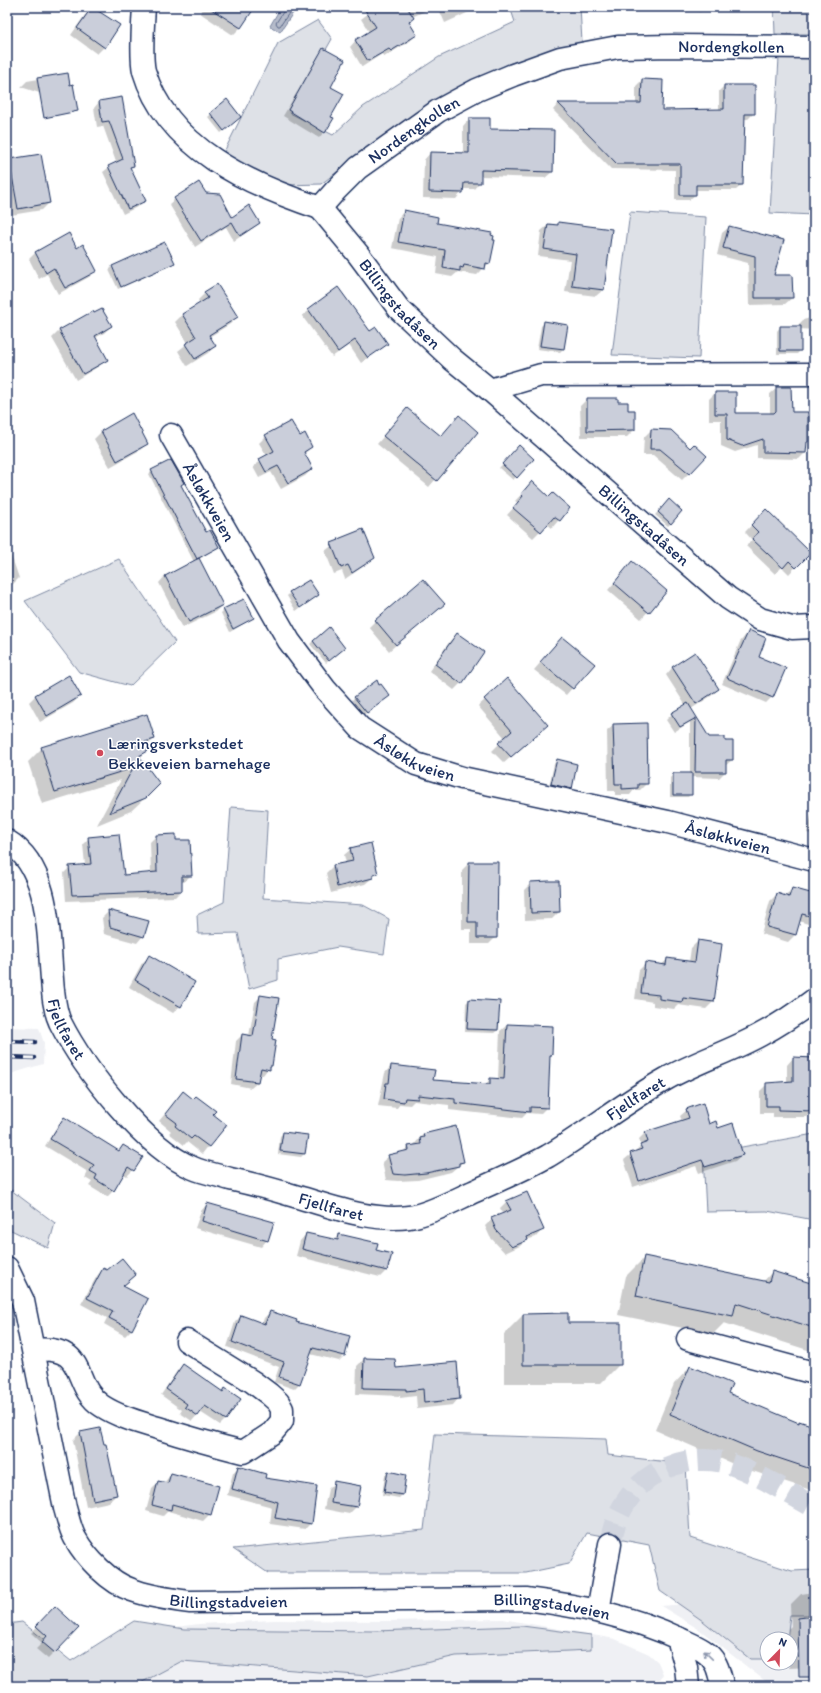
<svg xmlns="http://www.w3.org/2000/svg" width="821" height="1693" font-family="Itim,sans-serif">
<style>
.built{fill:#eff0f4;fill-rule:evenodd}
.green{fill:#dee1e7;stroke:#7c88a2}
.water{fill:#b5bbca;stroke:#77839f}
.shadow{fill:#0003}
.lines{fill:none;stroke-linecap:round;stroke-linejoin:round}
.shore{stroke:#596789;stroke-width:1}
.building{fill:#caceda;stroke:#1b2f5e}
.minor-tunnel{stroke:#d1d5df;stroke-width:22;stroke-dasharray:22 11;stroke-linecap:butt}
.minor-casing{stroke:#1b2f5e;stroke-width:25}
.secondary-casing{stroke:#1b2f5e;stroke-width:25}
.minor{stroke:#fff;stroke-width:22}
.secondary{stroke:#fff;stroke-width:22}
.rail-casing{stroke:#1b2f5e;stroke-width:4.5}
.rail{stroke:#fff;stroke-width:3;stroke-dasharray:9;stroke-linecap:butt}
.oneway{stroke:#8d97ae}
.poi-dot{fill:#d1495b;stroke:#fff;stroke-width:1.5}
.labels{text-anchor:middle;dominant-baseline:central;stroke-width:3;stroke-linejoin:round;paint-order:stroke}
.street-label{font-size:17px;fill:#1b2f5e;stroke:#fff}
.poi-label{font-size:17px;fill:#1b2f5e;stroke:#fff;text-anchor:start}
</style>
<rect width="100%" height="100%" fill="#fff"/>
<filter id="ink" filterUnits="userSpaceOnUse"><feTurbulence type="fractalNoise" baseFrequency=".025" numOctaves="2"/><feDisplacementMap in="SourceGraphic" scale="8" xChannelSelector="R" yChannelSelector="G"/><feConvolveMatrix kernelMatrix="1 2 1 2 8 2 1 2 1" color-interpolation-filters="sRGB"/></filter>
<g filter="url(#ink)">
<!-- built -->
<path class="built" d="M7,1027L39,1028L44,1043L43,1064L7,1075Z
M814,1593V1686H770L769,1684L700,1630L661,1606ZM767,1639H791V1663H767Z
M503,1619L615,1639L649,1654L658,1662L663,1674L658,1683L653,1686H7L42,1677L138,1632L199,1624L274,1620L383,1621Z"/>
<!-- green -->
<path class="green" d="M510,7H580L582,42L508,64L415,113L321,184L285,185L223,154L278,43L318,20L332,39L290,113L333,135L363,107L439,57L515,22Z
M774,7H814V34H775Z
M779,58H814V215L770,213Z
M630,212L706,217L699,358L612,355Z
M119,559L175,642L130,686L79,672L25,601Z
M231,807L268,810L263,898L363,905L389,919L384,954L338,947L278,959V980L249,989L238,933L198,934L197,915L224,902Z
M814,1134V1220L767,1211L706,1212L703,1154Z
M7,1187L55,1223L48,1248L7,1228Z
M435,1434L606,1439L608,1455L686,1464L690,1538L792,1571L814,1570V1615H790L787,1639H767V1659H750L703,1621L660,1591L649,1545L587,1533L569,1564L526,1573H268L233,1549L424,1530Z
M134,1621L185,1629L374,1631L522,1626L591,1635V1650L456,1656L368,1676L182,1661L135,1686H7V1624L22,1622L71,1661Z"/>
<!-- water -->
<path class="water" d="M281,7H292L293,13L280,32L270,26Z"/>
<!-- shadow -->
<path class="shadow" d="M204,7H253L240,28L233,35L200,13Z
M377,7H434L412,17L413,18L408,23L416,35L410,41L384,57L382,54L362,67L350,47L356,40L369,32L361,19Z
M438,7H480L445,23Z
M696,7H722L698,12Z
M92,8L104,47L97,54L71,35L85,15Z
M319,55L330,87V117L324,132L319,138L283,116Z
M67,74L64,101L21,87L27,81Z
M642,80L662,81L661,110H719V91L724,86L754,113L748,119H744L742,185L736,190H695V195L689,200H675V170L611,169L553,110L558,104H636V86Z
M99,102L133,165L130,169L144,200L139,206L123,214L103,172L116,162L103,126L97,127L94,108Z
M211,114L237,120L221,133L208,117Z
M469,119L489,130L552,172L545,178L480,176V182L474,189H462V192L456,199L423,198L424,160L430,153L463,154V126Z
M10,161L49,203L42,210L11,215L7,190V164Z
M206,194L231,218L259,223L253,228L234,241L226,227L195,247L169,204L175,199Z
M404,211L435,223L489,263L477,275L458,272L452,277L436,274L438,257L392,248L398,218Z
M559,223L603,290L596,296L565,292L570,260L538,256L541,231L548,225L556,226Z
M729,227L792,298L785,304L749,305L748,263L717,255L722,233Z
M165,244L173,263L170,266L118,289L109,270L112,267Z
M76,249L95,271L89,277L58,294L47,274L39,279L29,259L36,252Z
M217,285L237,317L230,324L209,337L215,346L208,353L187,366L178,351L188,343L175,322L182,315L200,304L198,300L205,293Z
M338,289L369,333L387,343L361,363L349,345L332,357L302,316Z
M92,313L111,326L104,333L95,338L106,359L99,366L76,380L52,338L59,331Z
M814,317V330L800,329V351L797,354H777V331L780,327H796L803,320Z
M544,323L563,349L560,352L537,349L541,326Z
M777,388L806,443L805,453L799,459L757,458V445L735,452L721,446V420H709V399L715,393H735V414H770V394Z
M587,399L628,411L634,430L627,437H581L580,406Z
M407,409L441,437L476,432L429,487L377,444Z
M131,415L147,444L140,450L110,467L94,439L101,432Z
M651,430L690,449L706,456L682,480L653,455H643L644,437Z
M266,436L299,438L311,447L304,454L312,469L305,476L281,489L271,472L259,478L253,467L267,456L259,443Z
M519,447L533,459L513,480L499,468Z
M152,471L180,486L206,533L218,547L199,559L222,605L215,612L182,628L159,583L165,576L194,562L149,474Z
M532,483L549,498L569,508L552,528L547,524L533,538L507,515L518,503L515,501Z
M666,503L671,523L668,526L655,515Z
M766,510L809,553L789,574L782,567L775,574L746,546L752,540L745,532Z
M363,530L374,558L367,564L345,579L342,571L334,574L325,551L339,540Z
M9,549L19,578L13,584L7,586V550Z
M625,570L666,592L641,619L608,590Z
M290,593L315,597L296,611L287,596Z
M443,604L389,651L369,627L376,620Z
M224,610L253,618L230,632L221,613Z
M749,631L772,697L766,703L722,684L740,642Z
M457,634L461,683L454,690L429,671L450,641Z
M562,638L593,664L566,695L534,670Z
M313,641L341,651L326,663L310,644Z
M695,654L718,689L711,696L691,709L708,738L724,742H732V760L725,766V772L719,778L691,777V794L688,797H670V778L673,774H690V722L674,732L666,720L672,714L686,706L666,675L672,668Z
M36,695L80,696L73,703L40,722L29,702Z
M355,697L386,699L363,715L352,700Z
M485,700L540,732L504,763L492,751L505,738L478,706Z
M614,725L647,783L640,790H634L630,795H615V791H608L607,731Z
M154,739L145,748L146,751L140,758L146,797L131,811L97,825L121,780L42,804L28,762L42,748Z
M557,760L571,788L568,791L549,787L554,764Z
M814,804V835L807,833Z
M175,835V841L191,875L184,882H181V891L175,897L66,901L64,873L70,867L85,865L83,844L89,838L123,876L151,873L150,842L156,836Z
M351,849L377,874L365,884L331,893L326,873L333,866L346,863L344,855Z
M469,863L496,937L489,944H471V929H462V870Z
M531,883L559,912L552,919L525,920L524,890Z
M792,889L814,895V926L799,921L795,935L788,942L761,934L770,901L777,894L785,896Z
M109,911L143,936L137,943L104,934L102,918Z
M698,941L713,1002L706,1009L678,1005L674,1009L653,1006V1002L635,999L639,970L646,963L661,965L668,959L689,962L691,948Z
M149,957L180,1006L173,1013L129,987L142,963Z
M261,996L270,1040L271,1065L263,1075H259L258,1082L251,1088L231,1084L236,1041L242,1035L249,1036L255,1002Z
M469,1000L498,1030L494,1033L465,1032L466,1003Z
M507,1025L552,1027L551,1055L549,1057L547,1107L540,1114L527,1113L522,1118L449,1110V1105L414,1101L410,1105L400,1104L397,1108L378,1106L385,1073L391,1066L432,1081L485,1085L490,1079H498L500,1031Z
M793,1058H812L813,1110L806,1117H773V1113H760V1091L767,1084L787,1083V1065Z
M183,1092L225,1125L202,1154L187,1142L184,1145L169,1133L171,1131L159,1121Z
M687,1110L718,1130L742,1155L735,1161L699,1173L696,1166L633,1187L624,1160L641,1146L639,1139L645,1133L682,1121L680,1116Z
M64,1118L118,1151L123,1146L133,1170L127,1176L123,1174L113,1191L107,1197L89,1186L92,1182L85,1178L88,1172L45,1146L58,1125Z
M283,1133L307,1136L304,1154L301,1157L278,1154L280,1136Z
M423,1134L463,1162L451,1172L418,1180L398,1181L386,1180L382,1162L389,1156L403,1152L408,1147L413,1146Z
M507,1201L542,1230L536,1237L526,1240L520,1246L505,1253L490,1237L485,1226L492,1219L503,1214L500,1208Z
M207,1204L267,1240L261,1247L195,1228L201,1211Z
M306,1234L334,1240L340,1235L386,1271L380,1277L296,1256L300,1241Z
M645,1257L763,1282L772,1272L814,1285V1352L724,1323L713,1334L618,1315L626,1276Z
M103,1269L135,1275L123,1286L131,1330L125,1336L104,1324L107,1318L81,1304L97,1276Z
M270,1312L295,1323L344,1356L339,1361L310,1354L299,1384L294,1389L274,1382L279,1367L227,1347L235,1322L241,1316L262,1324L264,1318Z
M523,1315L567,1324L620,1364L601,1383H504V1334Z
M364,1359L395,1369L459,1398L453,1405L417,1409L416,1396L400,1398V1396L356,1394L357,1366Z
M183,1365L222,1392L225,1390L226,1419L220,1425L200,1412L192,1421L180,1413L182,1410L161,1395L177,1371Z
M690,1367L726,1394L798,1424L814,1427V1491L740,1467L655,1430L674,1384Z
M100,1429L116,1495L109,1502L86,1507L73,1440L80,1433Z
M238,1467L263,1479L311,1523L305,1529L270,1524L272,1507L227,1495L233,1473Z
M388,1472L405,1475L402,1495L399,1498L382,1495L385,1475Z
M171,1474L210,1514L203,1521L168,1511L163,1516L146,1511L152,1489L159,1482L164,1483Z
M335,1482L360,1487L356,1507L349,1514L324,1509L328,1489Z
M814,1592V1667L789,1668V1663H791V1639H788V1629L791,1626L790,1605L801,1594Z
M49,1614L78,1628L48,1659L36,1649L42,1643L31,1633Z"/>
<g class="lines">
<!-- shore -->
<path class="shore" d="M288,9L289,13L280,26H278L276,23L285,9Z"/>
</g>
<!-- building -->
<path class="building" d="M92,7L120,25L105,48L77,28Z
M208,7H255L241,28Z
M363,7H407L414,18L409,22L417,35L391,51L389,49L368,61L355,40L376,27Z
M323,48L345,60L331,87L344,94L331,117L334,118L325,133L288,110Z
M68,73L70,85L73,84L78,111L44,118L37,78Z
M642,79L663,80L662,110L724,109V85H755V114H745L743,185H696V195H680V164H617L558,103H641Z
M122,97L134,166L130,167L146,201L128,209L108,166L123,159L109,121L102,122L99,101Z
M227,99L241,117L224,131L210,113Z
M469,118H490V129L554,130L553,172L481,170V183H464L463,193L429,192L430,152L469,153Z
M41,154L50,203L18,209L9,159Z
M199,182L206,193L220,194L232,217L249,205L260,223L240,236L232,222L201,241L174,198Z
M404,210L438,217L437,223L492,233L491,235L494,236L493,240H495L490,264L486,263L485,269L464,265L463,268L460,267V271L443,268L445,250L398,242Z
M558,222L612,229L604,290L572,286L576,254L544,249L548,224L558,225Z
M729,226L784,240L774,275H792L793,298H755V256L723,248Z
M69,233L77,248L83,244L97,271L65,288L54,268L46,273L35,252Z
M165,242L175,263L121,287L112,266Z
M217,284L238,317L209,335L216,346L195,359L185,344L196,337L182,314L208,298L204,292Z
M338,287L370,331L376,327L388,344L368,358L355,340L338,352L308,309Z
M102,309L112,326L95,336L108,360L83,374L59,330L93,311L94,313Z
M544,321L568,325L564,349L540,346Z
M780,326H801V351H780Z
M776,387H791L792,412H808V442H807L806,453L763,452V439L742,446L727,440V414H715V392H736V413H774L776,411Z
M587,398H618V402H628V410H635V430L587,431Z
M407,408L441,436L459,415L478,432L437,481L383,436Z
M132,413L148,444L117,461L101,431Z
M291,421L300,436L305,433L312,447L304,452L313,469L288,483L278,466L266,472L259,459L274,451L265,435Z
M651,429L671,430L690,448L694,444L707,456L690,474L660,449H650Z
M519,445L534,459L517,478L502,464Z
M171,460L184,483L181,485L206,532L210,530L219,547L197,559L151,470Z
M532,481L549,497L553,493L570,508L560,521L554,517L541,532L513,508L523,496L521,494Z
M669,499L682,511L671,524L658,512Z
M766,509L811,553L796,568L789,561L783,568L752,539L758,532L751,525Z
M363,529L375,558L352,573L348,565L341,568L331,543L339,540L338,539Z
M199,558L223,605L189,622L165,576Z
M632,561L667,591L649,613L614,583Z
M423,579L445,604L396,645L375,620Z
M309,580L319,595L300,608L289,592Z
M244,599L254,618L233,629L223,609Z
M329,627L345,648L329,661L313,641Z
M749,630L766,638L759,657L786,668L773,698L727,678Z
M457,633L484,652L462,684L435,664Z
M562,637L595,664L573,689L540,662Z
M695,652L719,689L696,704L672,667Z
M69,675L81,696L47,716L35,695Z
M507,678L548,725L511,757L498,743L512,731L484,699Z
M377,680L379,685L381,684L390,696L367,713L354,697Z
M688,703L709,737H725V741H733V760H726V772H695L696,718L680,727L671,713Z
M147,714L155,739L145,742L148,751L139,756L160,784L146,798L109,813L133,768L55,792L41,747Z
M647,723L648,784H638V788L622,789V784H615L613,724Z
M557,759L577,764L572,789L551,784Z
M673,773H692V795H673Z
M119,834L124,875L157,872L156,835L176,834V840H190L192,876H182V891L72,895L69,866L91,864L88,837Z
M371,843L378,874L373,875V878L337,887L333,865L353,861L350,848Z
M469,862H498L497,938H477V922H468Z
M549,881H559L560,912L531,913L530,882Z
M792,888L814,894V917L802,914L796,935L767,927L777,893L789,897Z
M108,910L149,921L144,937L110,927Z
M698,940L722,944L714,1002L683,998L682,1002L659,999V995L641,993L645,962L666,965L667,958L695,962Z
M149,955L195,982L181,1007L135,980Z
M260,995L279,998L272,1039L276,1040L272,1066H270V1070L261,1068L258,1082L236,1079L242,1034L253,1036Z
M469,999L500,1001L498,1030L467,1029Z
M507,1024L553,1026L552,1055H550L548,1108L530,1107V1112L455,1103V1099L418,1095V1099L405,1098L404,1102L384,1099L386,1083H389L391,1065L435,1070L433,1080L490,1084V1078L504,1079Z
M793,1057L814,1058V1111L779,1110V1106H766V1083L793,1081Z
M183,1091L193,1099L196,1096L216,1111L213,1114L227,1125L209,1147L194,1136L191,1139L175,1126L177,1123L165,1114Z
M703,1103L709,1124L716,1121L718,1128L733,1123L743,1155L705,1167L702,1160L639,1181L630,1153L642,1149L640,1145L648,1142L645,1132L689,1118L686,1109Z
M64,1117L119,1151L123,1145L143,1157L134,1171L128,1167L114,1191L95,1179L97,1175L90,1171L94,1165L50,1139Z
M456,1126L464,1162L459,1163V1166L426,1173L405,1175L393,1174L388,1155L409,1150L408,1146L421,1144L420,1138L424,1137L423,1134Z
M283,1132L308,1135L305,1154L280,1151Z
M527,1192L544,1230L527,1237L528,1240L512,1247L496,1230L491,1218L511,1210L506,1201Z
M207,1203L274,1222L268,1241L202,1221Z
M306,1233L338,1240L339,1234L378,1243L376,1250L392,1254L387,1271L302,1249Z
M644,1256L769,1282L772,1271L814,1284V1328L736,1303L733,1316L636,1296Z
M122,1258L136,1275L123,1286L148,1299L132,1330L109,1318L113,1311L87,1298L103,1268L107,1270Z
M270,1311L297,1320L296,1322L350,1336L345,1356L313,1348L300,1384L279,1377L284,1362L232,1342L241,1315L265,1324Z
M568,1313V1323H621V1365H523V1314Z
M364,1358L395,1359L396,1368L457,1362L460,1399L424,1403L423,1389L406,1391V1389L363,1388Z
M183,1364L223,1392L225,1388L241,1399L226,1420L205,1406L198,1416L185,1407L187,1404L166,1389Z
M690,1366L732,1384L728,1393L799,1423V1421L814,1426V1470L757,1451L670,1414Z
M100,1428L104,1444H106L117,1495L93,1500L80,1432Z
M238,1466L266,1474L265,1478L317,1486L312,1524L275,1518L278,1502L232,1489Z
M388,1471L406,1475L403,1495L384,1492Z
M171,1473L219,1486L211,1515L172,1504L171,1510L152,1505L158,1481L168,1483Z
M334,1481L361,1486L357,1507L331,1503Z
M55,1606L79,1628L55,1653L42,1642L47,1636L36,1626Z
M814,1616V1677H799L798,1618Z"/>
<g class="lines">
<!-- minor-tunnel -->
<path class="minor-tunnel" d="M610,1544C613,1529 617,1515 626,1502C648,1467 694,1451 733,1465C761,1475 788,1493 814,1507"/>
<defs>
<g id="minor">
<path d="M144,7C143,22 141,58 144,71C167,148 250,185 320,208"/>
<path id="s1" d="M320,208L358,254L399,309L452,359L490,390L728,598L760,619L792,628L814,627"/>
<path id="s2" d="M320,208L336,190L358,168L438,111L477,90L513,75L560,58L618,47L673,46L814,47"/>
<path d="M490,390L541,375L814,374"/>
<path id="s3" d="M171,435L289,641L325,689L360,728L416,764L462,778L668,822L814,860"/>
<path id="s4" d="M7,841C51,867 48,935 52,979C53,993 54,1009 60,1022C83,1068 146,1149 193,1168C205,1173 218,1175 230,1179C253,1184 275,1190 298,1197C333,1207 372,1222 409,1217C428,1215 457,1199 475,1191C499,1180 525,1169 548,1156C588,1132 625,1102 666,1079C696,1062 729,1052 760,1035C779,1025 797,1013 814,1000"/>
<path d="M688,1339L814,1373"/>
<path d="M34,1350C90,1344 70,1386 102,1406C119,1417 139,1422 158,1428C186,1437 215,1445 243,1452L272,1433L282,1421V1409L278,1402L269,1394L253,1382L187,1341"/>
<path d="M598,1611L610,1544"/>
</g>
<g id="secondary">
<path id="s5" d="M7,1268L23,1301L65,1508C68,1518 70,1529 75,1538C86,1558 110,1583 132,1590C151,1597 170,1599 189,1602L526,1599C580,1606 631,1616 680,1639C692,1645 708,1650 715,1663C719,1669 720,1679 723,1686"/>
<path d="M678,1638L686,1667L688,1686"/>
</g>
</defs>
<!-- minor casing -->
<use href="#minor" class="minor-casing"/>
<!-- secondary casing -->
<use href="#secondary" class="secondary-casing"/>
<!-- minor -->
<use href="#minor" class="minor"/>
<!-- secondary -->
<use href="#secondary" class="secondary"/>
<defs>
<path id="rail" d="M7,1041L35,1042
M7,1057L34,1058"/>
</defs>
<!-- rail casing -->
<use href="#rail" class="rail-casing"/>
<!-- rail -->
<use href="#rail" class="rail"/>
</g>
<!-- one-way arrows -->
<defs><path id="oneway-shaft" d="M-6 0H5M1.5-3L5.5 0L1.5 3" fill="none" stroke-width="1.6" stroke-linecap="round" stroke-linejoin="round"/></defs>
<use class="oneway" href="#oneway-shaft" transform="translate(708 1655) rotate(-136)"/>
</g>
<!-- markers -->
<circle class="poi-dot" cx="100" cy="753" r="4"/>
<g class="labels">
<!-- street labels -->
<g class="street-label">
<text stroke="none"><textPath href="#s2" startOffset="459">Nordengkollen</textPath></text>
<text stroke="none"><textPath href="#s2" startOffset="123">Nordengkollen</textPath></text>
<text stroke="none"><textPath href="#s1" startOffset="125">Billingstadåsen</textPath></text>
<text stroke="none"><textPath href="#s3" startOffset="77">Åsløkkveien</textPath></text>
<text stroke="none"><textPath href="#s1" startOffset="455">Billingstadåsen</textPath></text>
<text stroke="none"><textPath href="#s3" startOffset="413">Åsløkkveien</textPath></text>
<text stroke="none"><textPath href="#s3" startOffset="737">Åsløkkveien</textPath></text>
<text stroke="none"><textPath href="#s4" startOffset="204">Fjellfaret</textPath></text>
<text stroke="none"><textPath href="#s4" startOffset="875">Fjellfaret</textPath></text>
<text stroke="none"><textPath href="#s4" startOffset="539">Fjellfaret</textPath></text>
<text stroke="none"><textPath href="#s5" startOffset="456">Billingstadveien</textPath></text>
<text stroke="none"><textPath href="#s5" startOffset="780">Billingstadveien</textPath></text>
</g>
<!-- poi labels -->
<g class="poi-label">
<text x="108" y="743">Læringsverkstedet<tspan x="108" dy="20">Bekkeveien barnehage</tspan></text>
</g>
</g>
<!-- margin -->
<rect width="821" height="1693" fill="none" stroke="#fff" stroke-width="24"/>
<rect x="12" y="12" width="797" height="1669" fill="none" stroke="#1b2f5e" stroke-width="1.5" filter="url(#ink)"/>
<!-- north arrow -->
<g transform="translate(779 1651) rotate(23)"><circle r="19" fill="#ffffff" stroke="#a4acbf"/>
<path d="M0-3L7 15L0 10L-7 15Z" fill="#d1495b"/>
<text y="-6" font-size="11" font-weight="bold" text-anchor="middle" fill="#1b2f5e">N</text>
</g>
</svg>
